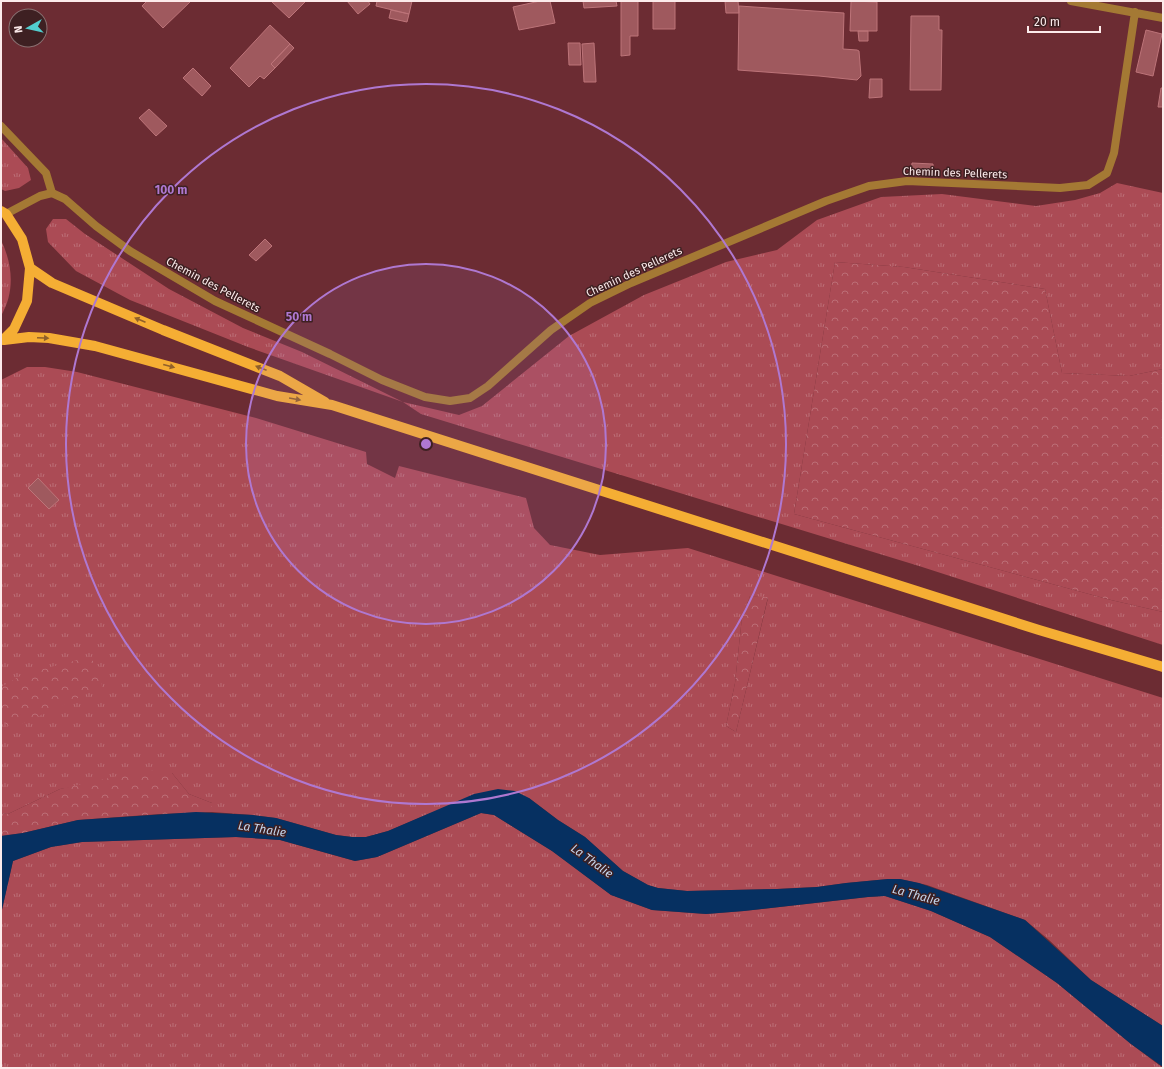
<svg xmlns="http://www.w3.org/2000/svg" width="1164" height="1069" font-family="'Fira Sans',sans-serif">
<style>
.grass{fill:url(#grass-tufts);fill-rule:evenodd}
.forest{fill:url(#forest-crowns)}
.water{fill:#063061}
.building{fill:#9f595e;stroke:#bd7479}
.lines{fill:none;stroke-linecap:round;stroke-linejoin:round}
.service{stroke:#a47934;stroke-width:8}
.minor{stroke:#a47934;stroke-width:8}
.primary{stroke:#f5ae34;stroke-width:10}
.oneway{fill:#90602a}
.ring{fill:none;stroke:#af78d1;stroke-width:2}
.labels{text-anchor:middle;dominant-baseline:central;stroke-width:3;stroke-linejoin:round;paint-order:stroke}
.street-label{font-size:11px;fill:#fcebeb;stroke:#3e2022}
.water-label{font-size:12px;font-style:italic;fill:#c4d6ee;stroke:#3e2022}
.centre{fill:#af78d1;stroke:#3e2022;stroke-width:2}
.ring-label{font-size:12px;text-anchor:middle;font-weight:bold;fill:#af78d1;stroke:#3e2022;stroke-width:3;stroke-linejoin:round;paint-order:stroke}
</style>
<defs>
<pattern id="grass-tufts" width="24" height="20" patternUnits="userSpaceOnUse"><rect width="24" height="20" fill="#ab4b55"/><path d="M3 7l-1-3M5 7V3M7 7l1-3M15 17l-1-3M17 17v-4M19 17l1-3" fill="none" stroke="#bc6e76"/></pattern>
<pattern id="forest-crowns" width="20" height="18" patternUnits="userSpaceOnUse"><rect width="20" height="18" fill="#ab4b55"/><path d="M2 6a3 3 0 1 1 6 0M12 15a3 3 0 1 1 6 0" fill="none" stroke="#bc6e76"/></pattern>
</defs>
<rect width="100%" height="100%" fill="#6c2c33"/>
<!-- grass -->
<path class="grass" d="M1,138L28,168L31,180L19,188L5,191L1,189Z
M1117,183L1163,193V369L1129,376L1062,373L1045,289L904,267L835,262L794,514L1111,600L1163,612V645L919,566L421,414L403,402L248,347L130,300L76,271L48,242L46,229L53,219H66L85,234L169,289L243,328L302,352L403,402L459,415L482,406L569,336L644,295L726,262L777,250L817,220L881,197L942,194L1036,206L1075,200L1100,193Z
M1,240C13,265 15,292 1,316Z
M27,367H45L77,372L256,418L366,452L367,464L395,478L399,466L526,498L534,528L550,545L600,555L688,548L1163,698V1026L1091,980L1049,940L1025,920L927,885L900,879H888L846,883L817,887L777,889L687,891L658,888L648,885L623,871L585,837L558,820L529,798L431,813L388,831L366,837H352L336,835L276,818L253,815L212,812V803L189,794L172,773L60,789L8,814L1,813V380ZM750,596L768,598L736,732L726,726L735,683L742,617Z
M481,813L494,815L552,851L611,895L652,910L706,914L744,911L868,897L885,896L931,911L990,937L1057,983L1131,1044L1163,1068H1V914L13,861L51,847L82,842L236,837L280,840L355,861L377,857Z"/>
<!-- forest -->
<path class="forest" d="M835,262L904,267L1045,289L1062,373L1129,376L1163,369V612L1111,600L794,514Z
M750,596L768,597L736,732L726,726L735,683L742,617Z
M89,657L100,668L102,687L10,729L1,719V687L24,674Z
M145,770L172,773L189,794L212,803V812L160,814L78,820L23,833L1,836V813L8,814L60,789Z"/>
<!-- water -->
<path class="water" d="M498,789L515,791L529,798L558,820L585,837L623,871L648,885L658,888L687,891L777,889L817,887L846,883L888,879H900L919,883L959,897L1025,920L1091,980L1163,1026V1067L1131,1044L1057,983L990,937L931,911L885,896L868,897L744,911L706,914L652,910L611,895L552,851L494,815L481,813L377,857L355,861L280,840L236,837L82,842L51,847L13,861L1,914V836L23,833L78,820L196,812L253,815L276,818L336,835L352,837H366L388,831L474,794Z"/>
<!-- building -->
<path class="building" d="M147,1H191L163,28L142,6Z
M271,1H306L289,18Z
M347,1H368L370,4L358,14Z
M377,1H412L409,14L376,6Z
M540,1H550L555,23L519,30L513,7Z
M583,1H616L617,6L584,8Z
M621,1H638V36H630V55L621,56Z
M653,1H675V29H653Z
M725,1H738L739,13H726Z
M851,1L877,2V31H850Z
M739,6L844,13L843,49L857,50L859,51L861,76L857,80L819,76L738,70Z
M391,10L409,14L407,22L389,18Z
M911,16H939V30H942L941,90H910Z
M270,25L290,44L271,64L275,68L264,79L260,76L249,87L230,68Z
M1146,30L1162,34L1153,76L1136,72Z
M858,31H868V41H859Z
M568,43H580L581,65H569Z
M594,43L596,82H584L582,44Z
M290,44L294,48L275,68L271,64Z
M193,68L211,86L202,96L183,78Z
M870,79H882V97L869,98Z
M1161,88H1163V107H1158Z
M149,109L167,126L156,136L139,118Z
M912,163L933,164V174L911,173Z
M265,239L272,246L256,261L249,255Z
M38,478L59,500L49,509L28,488Z"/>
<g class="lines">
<!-- service -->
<path class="service" d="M1,126L46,173L52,193"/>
<!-- minor -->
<path class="minor" d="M1071,1L1163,18
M6,214L40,196L52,193L65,199L96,226L130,251L215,301L330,354L382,380L425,397L450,401L470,398L488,386L551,330L590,303L631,283L826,201L869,186L907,181L1060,188L1088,185L1107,173L1114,153L1135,12"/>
<!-- primary -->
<path class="primary" d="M1,211L6,214L22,239L30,268L27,301L14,329L3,340
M30,268L52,283L163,330L280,376L325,402
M4,340L29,337L49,338L95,346L277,396L332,405L1039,630L1163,667"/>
</g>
<!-- one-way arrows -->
<defs><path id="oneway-solid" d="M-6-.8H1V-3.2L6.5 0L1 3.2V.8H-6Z"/></defs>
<g class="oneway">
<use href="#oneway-solid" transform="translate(140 320) rotate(-157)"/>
<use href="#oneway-solid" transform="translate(43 338) rotate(3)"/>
<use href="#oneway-solid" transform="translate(169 366) rotate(15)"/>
<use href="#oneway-solid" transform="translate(261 368) rotate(-159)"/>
<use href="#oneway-solid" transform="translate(295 399) rotate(10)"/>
</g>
<!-- distance rings -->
<circle cx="426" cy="444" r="180" fill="#af78d1" fill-opacity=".12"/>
<g class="ring">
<circle cx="426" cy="444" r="180"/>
<circle cx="426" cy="444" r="360"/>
</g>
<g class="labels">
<!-- street labels -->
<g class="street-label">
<text transform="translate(955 173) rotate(2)">Chemin des Pellerets</text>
<text transform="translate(634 272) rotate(-25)">Chemin des Pellerets</text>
<text transform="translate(213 285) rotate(28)">Chemin des Pellerets</text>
</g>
<!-- water labels -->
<g class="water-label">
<text transform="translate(262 829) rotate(9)">La Thalie</text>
<text transform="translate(592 861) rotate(36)">La Thalie</text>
<text transform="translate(916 895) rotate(15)">La Thalie</text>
</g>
</g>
<circle cx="426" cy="444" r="6" class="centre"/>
<g class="ring-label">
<text x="171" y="194">100 m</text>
<text x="299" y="321">50 m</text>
</g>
<!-- border -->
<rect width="1164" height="1069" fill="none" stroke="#fcebeb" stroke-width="4"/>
<!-- north arrow -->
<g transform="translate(28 28) rotate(262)"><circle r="19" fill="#3e2022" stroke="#8a7172"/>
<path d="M0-3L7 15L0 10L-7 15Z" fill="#52cdce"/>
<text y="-6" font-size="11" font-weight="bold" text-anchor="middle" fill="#fcebeb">N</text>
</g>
<!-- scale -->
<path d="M1028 26v6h72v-6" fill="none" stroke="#fcebeb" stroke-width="2"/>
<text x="1034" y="26" font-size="12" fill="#fcebeb" stroke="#3e2022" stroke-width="3" paint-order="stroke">20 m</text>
</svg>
